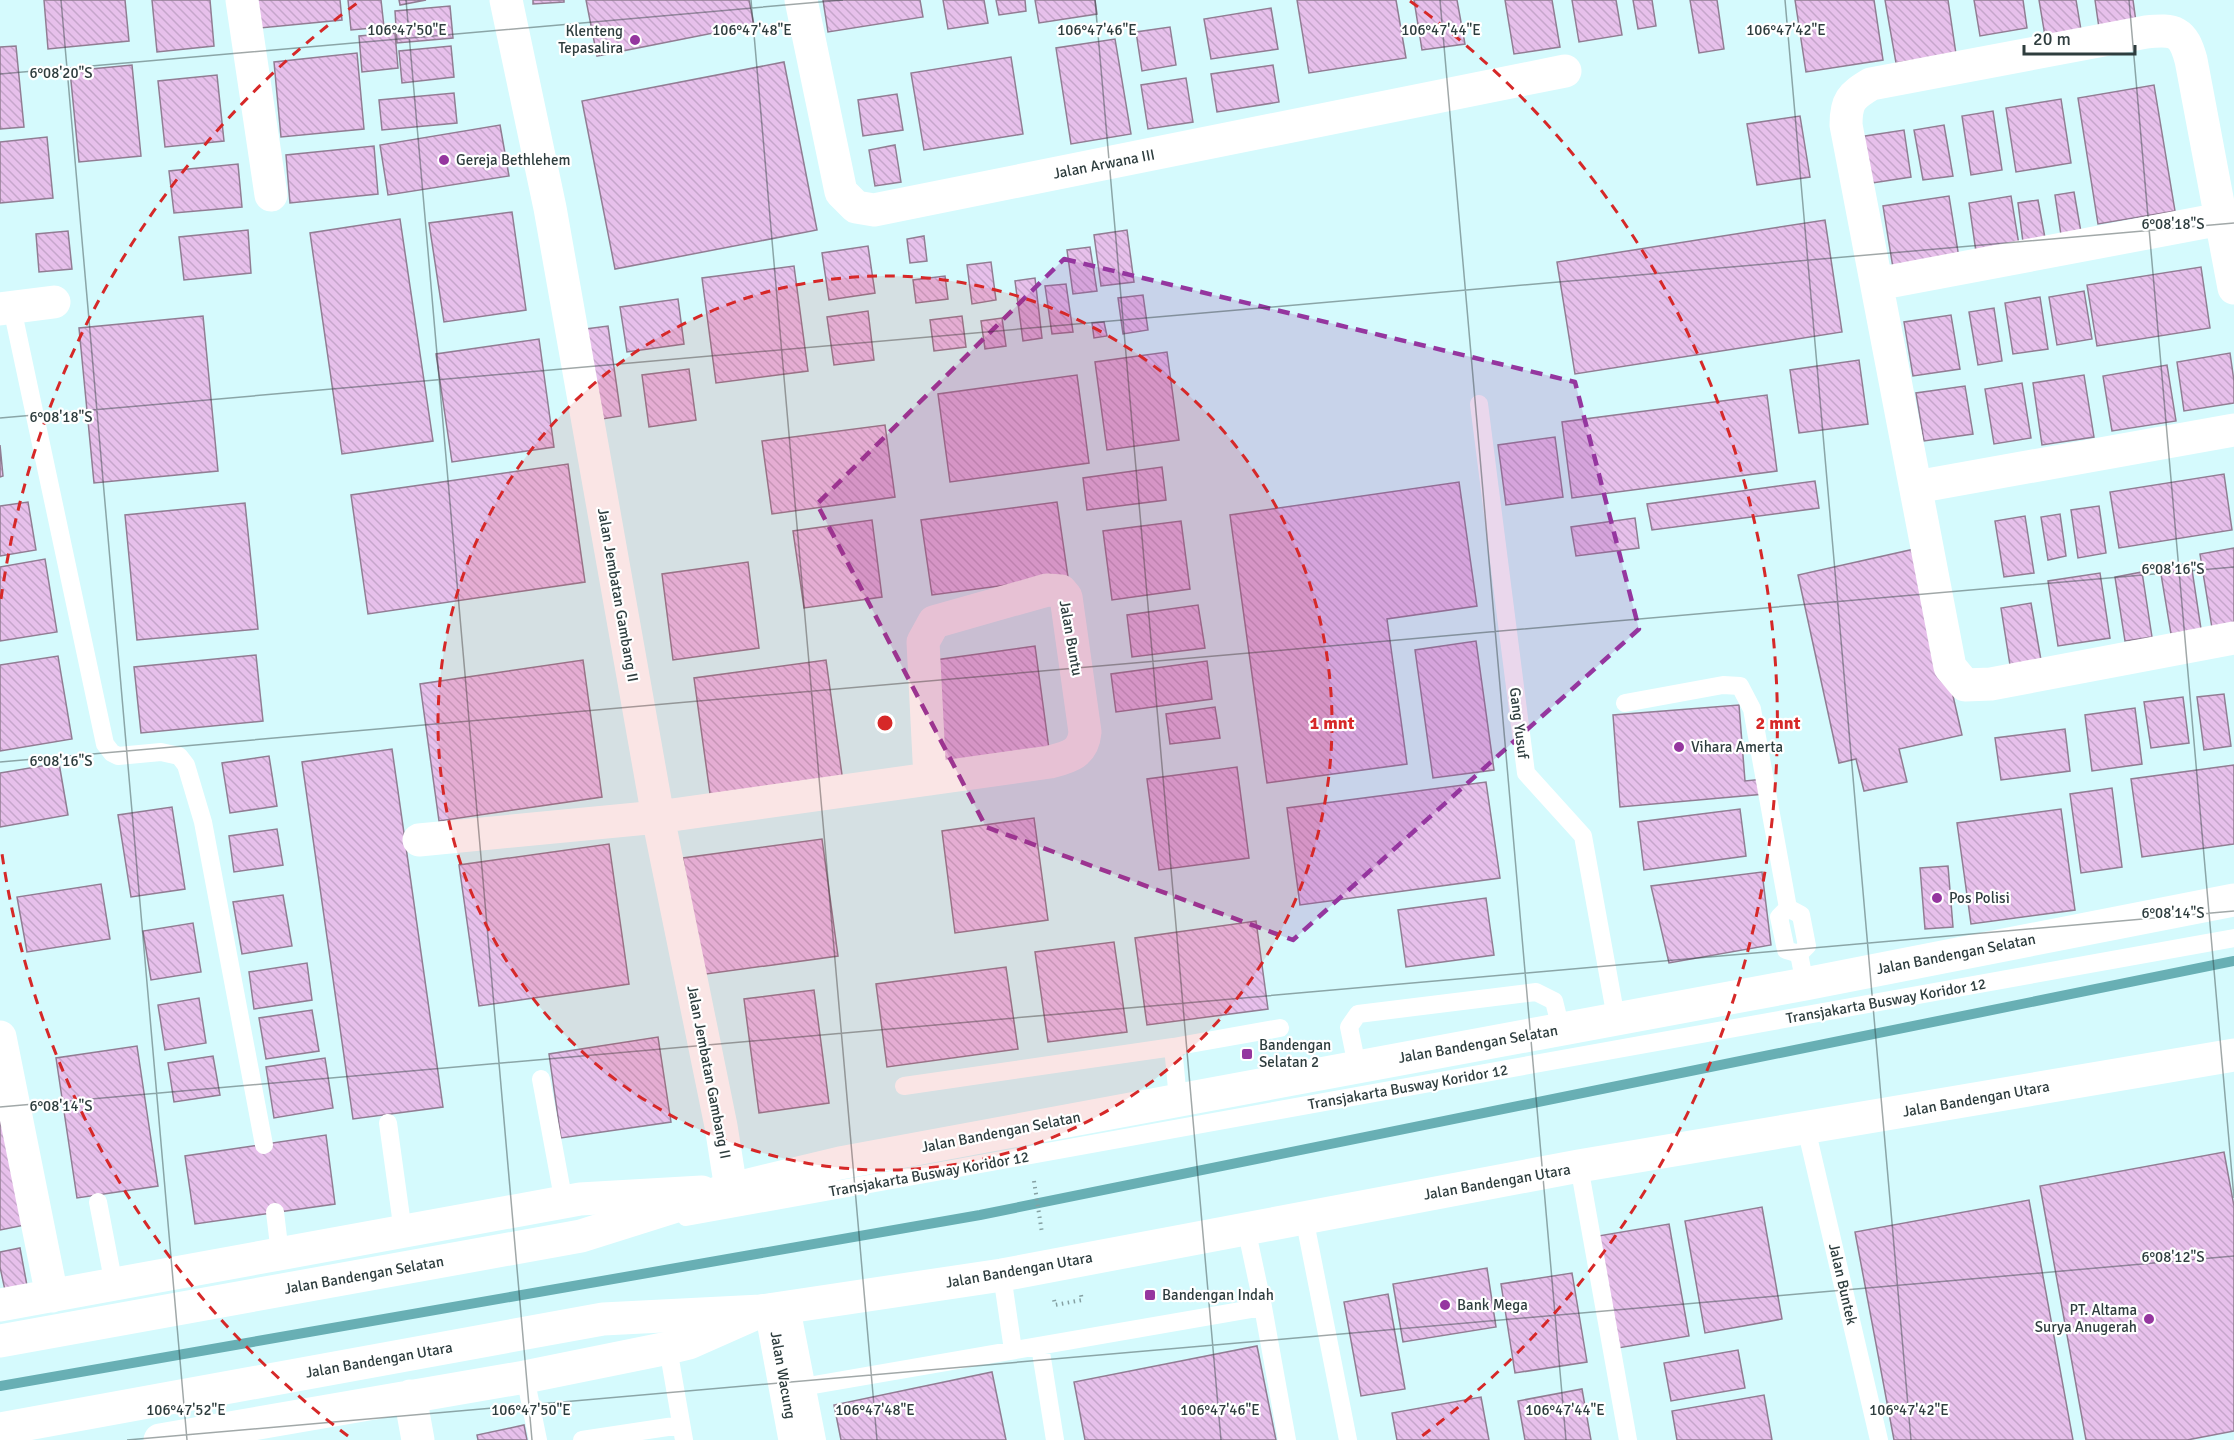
<svg xmlns="http://www.w3.org/2000/svg" width="2234" height="1440" font-family="Signika,sans-serif">
<style>
.lines{fill:none;stroke-linecap:round;stroke-linejoin:round}
.stream{stroke:#68afb4;stroke-width:10}
.building{fill:url(#building-back-hatch);stroke:#917d93;stroke-width:1.5}
.path{stroke:#85a0a2;stroke-width:4;stroke-dasharray:1.5 4.5;stroke-linecap:butt}
.service{stroke:#fff;stroke-width:18}
.minor{stroke:#fff;stroke-width:33}
.secondary{stroke:#fff;stroke-width:33}
.marked{fill:#95369f;fill-opacity:0.2;stroke:#95369f;stroke-width:4.5;stroke-dasharray:12 8;stroke-linejoin:round}
.ticks{fill:none;stroke:#2e3d3e;stroke-width:1.5;stroke-opacity:0.45}
.ring{fill:none;stroke:#d62828;stroke-width:3;stroke-dasharray:10 8}
.poi-dot{fill:#95369f;stroke:#fff;stroke-width:2}
.labels{text-anchor:middle;dominant-baseline:central;stroke-width:4.5;stroke-linejoin:round;paint-order:stroke}
.poi-label{font-size:15px;fill:#2e3d3e;stroke:#fff;text-anchor:start}
.street-label{font-size:15px;fill:#2e3d3e;stroke:#fff}
.ticks-label{font-size:15px;text-anchor:middle;fill:#2e3d3e;stroke:#fff;stroke-width:4.5;stroke-linejoin:round;paint-order:stroke}
.centre{fill:#d62828;stroke:#fff;stroke-width:3}
.ring-label{font-size:18px;text-anchor:middle;font-weight:bold;fill:#d62828;stroke:#fff;stroke-width:4.5;stroke-linejoin:round;paint-order:stroke}
</style>
<defs>
<pattern id="building-back-hatch" width="6" height="6" patternUnits="userSpaceOnUse" patternTransform="scale(1.5)"><rect width="6" height="6" fill="#e7c0eb"/><path d="M-1 5l2 2M0 0l6 6M5-1l2 2" fill="none" stroke="#c6a6cb"/></pattern>
</defs>
<rect width="100%" height="100%" fill="#d5fafd"/>
<g class="lines">
<!-- stream -->
<path class="stream" d="M0,1386L980,1215L2234,961"/>
</g>
<!-- building -->
<path class="building" d="M44,0H125L129,41L48,49Z
M152,0H210L214,46L157,52Z
M257,0H340L342,20L260,28Z
M348,0H381L384,27L351,30Z
M399,0H426L400,5Z
M533,0H564V2L533,4Z
M586,0H749L754,25L597,56Z
M823,0H920L923,17L828,32Z
M943,0H984L988,23L948,29Z
M996,0H1025L1026,11L999,15Z
M1035,0H1095L1097,14L1039,23Z
M1297,0H1396L1406,58L1309,73Z
M1414,0H1457L1465,44L1422,50Z
M1505,0H1552L1560,47L1514,54Z
M1572,0H1616L1622,35L1579,42Z
M1633,0H1652L1656,26L1638,29Z
M1690,0H1717L1724,49L1699,53Z
M1795,0H1874L1883,60L1806,72Z
M1885,0H1948L1956,54L1896,63Z
M1974,0H2023L2027,28L1980,36Z
M2039,0H2076L2081,30L2045,36Z
M2095,0H2133L2136,22L2099,28Z
M450,6L453,38L397,43L395,11Z
M1271,8L1278,49L1211,59L1204,19Z
M1170,27L1176,65L1142,71L1136,32Z
M395,33L398,68L362,72L359,36Z
M1115,39L1131,134L1071,144L1056,48Z
M16,46L24,127L0,129V47Z
M451,46L454,77L402,83L399,51Z
M357,53L364,129L281,137L274,62Z
M1011,57L1023,134L924,150L911,73Z
M784,62L817,230L615,269L582,101Z
M132,65L141,156L79,162L70,71Z
M1273,65L1279,102L1217,112L1211,74Z
M217,75L224,141L165,147L158,81Z
M1186,78L1193,122L1148,129L1141,85Z
M2154,85L2175,211L2098,224L2078,98Z
M454,93L457,123L382,130L379,100Z
M897,94L903,130L863,136L858,100Z
M2061,99L2071,163L2016,172L2006,108Z
M1993,111L2002,170L1971,175L1962,116Z
M1800,116L1810,177L1757,185L1747,124Z
M500,125L509,176L388,195L380,145Z
M1944,125L1953,176L1923,180L1914,130Z
M1904,130L1911,177L1866,184L1859,137Z
M47,137L53,198L0,203V142Z
M895,145L901,182L875,186L869,150Z
M374,146L378,194L290,203L286,155Z
M238,164L242,207L174,213L169,171Z
M2074,192L2081,232L2061,235L2055,195Z
M1949,196L1960,264L1894,274L1883,206Z
M2011,196L2019,245L1976,252L1969,203Z
M2038,200L2045,238L2023,242L2018,203Z
M512,212L526,310L444,322L429,223Z
M400,219L433,441L342,454L310,233Z
M1825,220L1842,332L1575,374L1557,262Z
M248,230L251,273L184,280L179,237Z
M1127,230L1134,282L1101,286L1094,235Z
M68,231L72,269L39,272L36,234Z
M924,236L927,261L910,263L907,239Z
M868,246L875,293L829,300L822,253Z
M1090,247L1097,291L1073,294L1067,250Z
M991,262L996,300L972,304L967,265Z
M794,266L808,371L716,383L702,278Z
M2201,267L2210,328L2097,346L2087,285Z
M945,276L948,299L916,303L913,280Z
M1035,278L1042,338L1023,341L1015,281Z
M1066,284L1073,332L1052,334L1045,286Z
M2084,291L2092,339L2057,345L2049,297Z
M1143,295L1148,330L1123,334L1118,298Z
M2040,297L2048,349L2013,354L2005,303Z
M678,299L684,344L627,352L620,307Z
M1994,308L2002,361L1978,365L1969,312Z
M868,311L874,360L834,365L827,317Z
M1951,315L1960,369L1913,376L1904,322Z
M203,316L218,471L94,483L79,328Z
M962,316L966,347L934,351L930,320Z
M1002,318L1006,346L985,349L981,321Z
M1104,322L1107,336L1094,338L1092,323Z
M608,326L621,416L590,421L578,330Z
M539,339L554,447L452,462L436,354Z
M1167,352L1179,440L1107,450L1095,362Z
M2230,353L2234,381V403L2184,411L2177,362Z
M1859,360L1868,424L1799,433L1790,370Z
M2167,365L2176,421L2112,431L2103,376Z
M689,369L696,420L649,427L642,375Z
M1077,375L1089,463L950,482L938,394Z
M2084,375L2094,437L2042,445L2033,383Z
M2022,383L2031,438L1994,444L1985,389Z
M1965,386L1973,434L1924,441L1916,393Z
M1767,395L1777,471L1572,498L1562,422Z
M885,425L895,497L772,514L762,441Z
M1555,437L1563,497L1506,505L1498,445Z
M0,445L3,476L0,477Z
M568,464L585,582L368,614L351,495Z
M1162,467L1166,500L1087,510L1083,478Z
M2224,474L2232,530L2119,548L2110,492Z
M1815,481L1819,508L1652,530L1647,504Z
M1459,482L1477,606L1387,619L1407,764L1267,783L1230,515Z
M28,502L36,550L0,556V506Z
M1057,502L1068,577L932,595L921,520Z
M245,503L258,629L137,640L125,515Z
M2099,506L2106,553L2078,558L2071,510Z
M2060,514L2066,556L2048,560L2041,517Z
M2025,516L2034,573L2004,577L1995,521Z
M1635,518L1639,548L1576,556L1571,527Z
M872,520L882,597L804,608L793,531Z
M1181,521L1190,589L1112,600L1103,531Z
M1919,548L1962,735L1899,749L1907,782L1864,791L1856,759L1839,763L1798,575Z
M2234,548V625L2212,628L2200,554Z
M45,559L57,632L0,641V567Z
M748,562L759,648L673,660L662,574Z
M2191,563L2201,629L2171,634L2160,568Z
M2142,572L2152,637L2125,641L2115,577Z
M2100,573L2110,638L2058,646L2048,581Z
M2031,603L2041,660L2010,665L2001,608Z
M1198,605L1205,648L1132,657L1127,615Z
M1476,641L1494,770L1433,778L1415,650Z
M1035,646L1049,749L942,764L928,661Z
M256,655L263,721L141,733L134,667Z
M58,656L72,739L0,751V665Z
M583,660L602,797L439,821L420,684Z
M826,660L843,782L711,801L694,678Z
M1207,661L1212,699L1116,712L1111,674Z
M2224,694L2231,746L2204,750L2197,697Z
M2183,697L2189,743L2151,748L2144,702Z
M1739,705L1745,781L1764,779L1765,794L1620,807L1613,715Z
M1215,707L1220,738L1170,744L1166,714Z
M2135,708L2142,764L2092,771L2085,715Z
M2065,729L2070,771L2001,780L1995,738Z
M392,749L443,1107L353,1119L302,762Z
M269,756L277,806L230,813L222,763Z
M59,763L68,815L0,827V773Z
M2234,765V844L2142,857L2131,779Z
M1237,767L1249,858L1159,870L1147,779Z
M1486,782L1500,878L1300,905L1287,808Z
M2112,788L2122,867L2081,873L2070,794Z
M172,807L185,889L131,897L118,815Z
M1740,809L1746,856L1644,870L1638,822Z
M2061,809L2075,910L1971,924L1957,823Z
M1034,818L1048,920L955,933L942,831Z
M277,829L283,865L234,872L229,836Z
M822,839L838,956L699,975L683,858Z
M609,844L629,984L479,1006L459,865Z
M1948,866L1953,927L1925,929L1920,868Z
M1762,872L1771,945L1669,963L1651,886Z
M101,884L110,939L27,952L17,897Z
M283,895L292,946L242,954L233,902Z
M1486,898L1494,955L1406,967L1398,910Z
M1256,921L1268,1009L1147,1025L1135,938Z
M193,923L201,972L151,980L143,931Z
M1114,942L1127,1032L1048,1042L1035,952Z
M307,963L312,1000L254,1009L249,972Z
M1006,967L1018,1049L887,1067L876,984Z
M814,990L829,1103L759,1113L744,999Z
M199,998L206,1043L165,1050L158,1005Z
M312,1010L319,1051L266,1059L259,1018Z
M658,1037L671,1122L561,1138L549,1054Z
M137,1046L158,1186L77,1198L56,1058Z
M213,1056L220,1095L174,1102L168,1063Z
M325,1058L333,1108L274,1118L266,1067Z
M0,1110L25,1225L0,1230Z
M326,1135L335,1204L195,1224L185,1156Z
M2224,1152L2234,1206V1431L2187,1440H2086L2040,1186Z
M2029,1200L2073,1440H1894L1855,1232Z
M1762,1207L1782,1319L1705,1333L1685,1221Z
M1669,1224L1689,1336L1618,1348L1598,1236Z
M20,1248L28,1291L6,1295L0,1267V1252Z
M1487,1268L1496,1327L1403,1342L1393,1284Z
M1572,1273L1587,1362L1515,1373L1501,1284Z
M1388,1294L1405,1389L1361,1396L1344,1302Z
M1257,1346L1276,1440H1085L1074,1382Z
M1738,1350L1745,1388L1671,1401L1664,1363Z
M992,1372L1006,1440H841L834,1405Z
M1582,1389L1591,1440H1525L1518,1401Z
M1764,1395L1772,1440H1677L1672,1411Z
M1481,1397L1489,1440H1397L1392,1413Z
M524,1425L527,1440H478L477,1435Z"/>
<g class="lines">
<!-- path -->
<path class="path" d="M1034,1181L1042,1233
M1054,1300L1055,1305L1082,1300L1081,1295"/>
<!-- service -->
<path class="service" d="M12,308L105,744L112,753L118,756L161,752L179,756L186,765L203,822L264,1145
M1479,404L1526,773L1583,836L1616,1018
M1625,703L1723,685L1740,686L1752,709L1788,908
M1799,954L1786,950L1779,917L1788,908L1801,915L1807,946L1799,954L1805,984
M1173,1047L1178,1099
M1357,1066L1349,1027L1358,1014L1536,992L1554,1001L1561,1029
M541,1079L564,1203
M904,1086L1173,1047L1280,1028
M388,1123L403,1232
M1806,1128L1879,1440
M1579,1166L1628,1440
M98,1202L114,1285
M275,1212L280,1254
M686,1217L2234,938
M1304,1217L1348,1440
M1246,1228L1263,1307L1287,1440
M1002,1275L1013,1350
M791,1307L817,1440
M1040,1346L1055,1440
M668,1348L684,1440
M525,1377L538,1440
M808,1386L1263,1307
M582,1440L681,1425"/>
<!-- minor -->
<path class="minor" d="M242,0L271,195
M506,0L550,208L658,817L721,1126L731,1189
M801,0L841,192L856,207L874,210L1565,71
M1877,284L2221,219
M2234,288L2191,60C2183,31 2175,29 2146,32L1871,84C1851,96 1846,101 1846,125L1950,667L1965,685L1991,684L2234,638
M0,309L54,302
M1916,487L2234,430
M419,840L658,817L1050,762C1069,757 1083,754 1085,732L1066,597L1061,591L1047,590L934,622L923,642L930,779
M0,1037L52,1296
M0,1305L580,1199L702,1192
M771,1310L795,1440
M410,1396L418,1440
M160,1440L525,1377L668,1348L689,1343L761,1311"/>
<!-- secondary -->
<path class="secondary" d="M0,1341L581,1236L724,1191L840,1163L1805,984L2234,900
M0,1429L603,1319L761,1311L1002,1275L1579,1166L2234,1055"/>
</g>
<!-- marked area -->
<path class="marked" d="M1064,259L1575,382L1639,629L1293,940L986,827L817,504Z"/>
<!-- ticks -->
<path class="ticks" d="M61,0L187,1440M406,0L532,1440M751,0L877,1440M1095,0L1221,1440M1440,0L1566,1440M1785,0L1911,1440M2129,0L2234,1198M0,74L843,0M0,418L2234,223M0,762L2234,567M0,1107L2234,911M127,1440L2234,1256"/>
<!-- distance rings -->
<circle cx="885" cy="723" r="447" fill="#d62828" fill-opacity=".12"/>
<g class="ring">
<circle cx="885" cy="723" r="447"/>
<path d="M348 1436A893 893 0 0 1 1 847M1 599A893 893 0 0 1 360 1M1410 1A893 893 0 0 1 1422 1436"/>
</g>
<!-- markers -->
<g class="poi-dot">
<circle cx="635" cy="40" r="6"/>
<circle cx="444" cy="160" r="6"/>
<circle cx="1679" cy="747" r="6"/>
<circle cx="1937" cy="898" r="6"/>
<rect x="1241" y="1048" width="12" height="12" rx="3"/>
<rect x="1144" y="1289" width="12" height="12" rx="3"/>
<circle cx="1445" cy="1305" r="6"/>
<circle cx="2149" cy="1319" r="6"/>
</g>
<g class="labels">
<!-- poi labels -->
<g class="poi-label">
<text x="623" y="31" text-anchor="end">Klenteng<tspan x="623" dy="17">Tepasalira</tspan></text>
<text x="456" y="160">Gereja Bethlehem</text>
<text x="1691" y="747">Vihara Amerta</text>
<text x="1949" y="898">Pos Polisi</text>
<text x="1259" y="1045">Bandengan<tspan x="1259" dy="17">Selatan 2</tspan></text>
<text x="1162" y="1295">Bandengan Indah</text>
<text x="1457" y="1305">Bank Mega</text>
<text x="2137" y="1310" text-anchor="end">PT. Altama<tspan x="2137" dy="17">Surya Anugerah</tspan></text>
</g>
<!-- street labels -->
<g class="street-label">
<text transform="translate(1104 164) rotate(-11)">Jalan Arwana III</text>
<text transform="translate(618 595) rotate(80)">Jalan Jembatan Gambang II</text>
<text transform="translate(1071 638) rotate(80)">Jalan Buntu</text>
<text transform="translate(1519 723) rotate(83)">Gang Yusuf</text>
<text transform="translate(1956 954) rotate(-11)">Jalan Bandengan Selatan</text>
<text transform="translate(1886 1001) rotate(-10)">Transjakarta Busway Koridor 12</text>
<text transform="translate(1478 1044) rotate(-10)">Jalan Bandengan Selatan</text>
<text transform="translate(709 1072) rotate(79)">Jalan Jembatan Gambang II</text>
<text transform="translate(1408 1087) rotate(-10)">Transjakarta Busway Koridor 12</text>
<text transform="translate(1976 1099) rotate(-10)">Jalan Bandengan Utara</text>
<text transform="translate(1001 1132) rotate(-11)">Jalan Bandengan Selatan</text>
<text transform="translate(929 1174) rotate(-10)">Transjakarta Busway Koridor 12</text>
<text transform="translate(1497 1182) rotate(-10)">Jalan Bandengan Utara</text>
<text transform="translate(1019 1270) rotate(-10)">Jalan Bandengan Utara</text>
<text transform="translate(364 1275) rotate(-10)">Jalan Bandengan Selatan</text>
<text transform="translate(1843 1284) rotate(77)">Jalan Buntek</text>
<text transform="translate(379 1360) rotate(-10)">Jalan Bandengan Utara</text>
<text transform="translate(783 1375) rotate(80)">Jalan Wacung</text>
</g>
</g>
<g class="ticks-label">
<text x="407" y="35">106°47'50"E</text>
<text x="752" y="35">106°47'48"E</text>
<text x="1097" y="35">106°47'46"E</text>
<text x="1441" y="35">106°47'44"E</text>
<text x="1786" y="35">106°47'42"E</text>
<text x="61" y="78">6°08'20"S</text>
<text x="2173" y="229">6°08'18"S</text>
<text x="61" y="422">6°08'18"S</text>
<text x="2173" y="574">6°08'16"S</text>
<text x="61" y="766">6°08'16"S</text>
<text x="2173" y="918">6°08'14"S</text>
<text x="61" y="1111">6°08'14"S</text>
<text x="2173" y="1262">6°08'12"S</text>
<text x="186" y="1415">106°47'52"E</text>
<text x="531" y="1415">106°47'50"E</text>
<text x="875" y="1415">106°47'48"E</text>
<text x="1220" y="1415">106°47'46"E</text>
<text x="1565" y="1415">106°47'44"E</text>
<text x="1909" y="1415">106°47'42"E</text>
</g>
<circle cx="885" cy="723" r="9" class="centre"/>
<g class="ring-label">
<text x="1332" y="729">1 mnt</text>
<text x="1778" y="729">2 mnt</text>
</g>
<!-- scale -->
<path d="M2024 45v9h111v-9" fill="none" stroke="#2e3d3e" stroke-width="3"/>
<text x="2033" y="45" font-size="18" fill="#2e3d3e" stroke="#ffffff" stroke-width="4.5" paint-order="stroke">20 m</text>
</svg>
